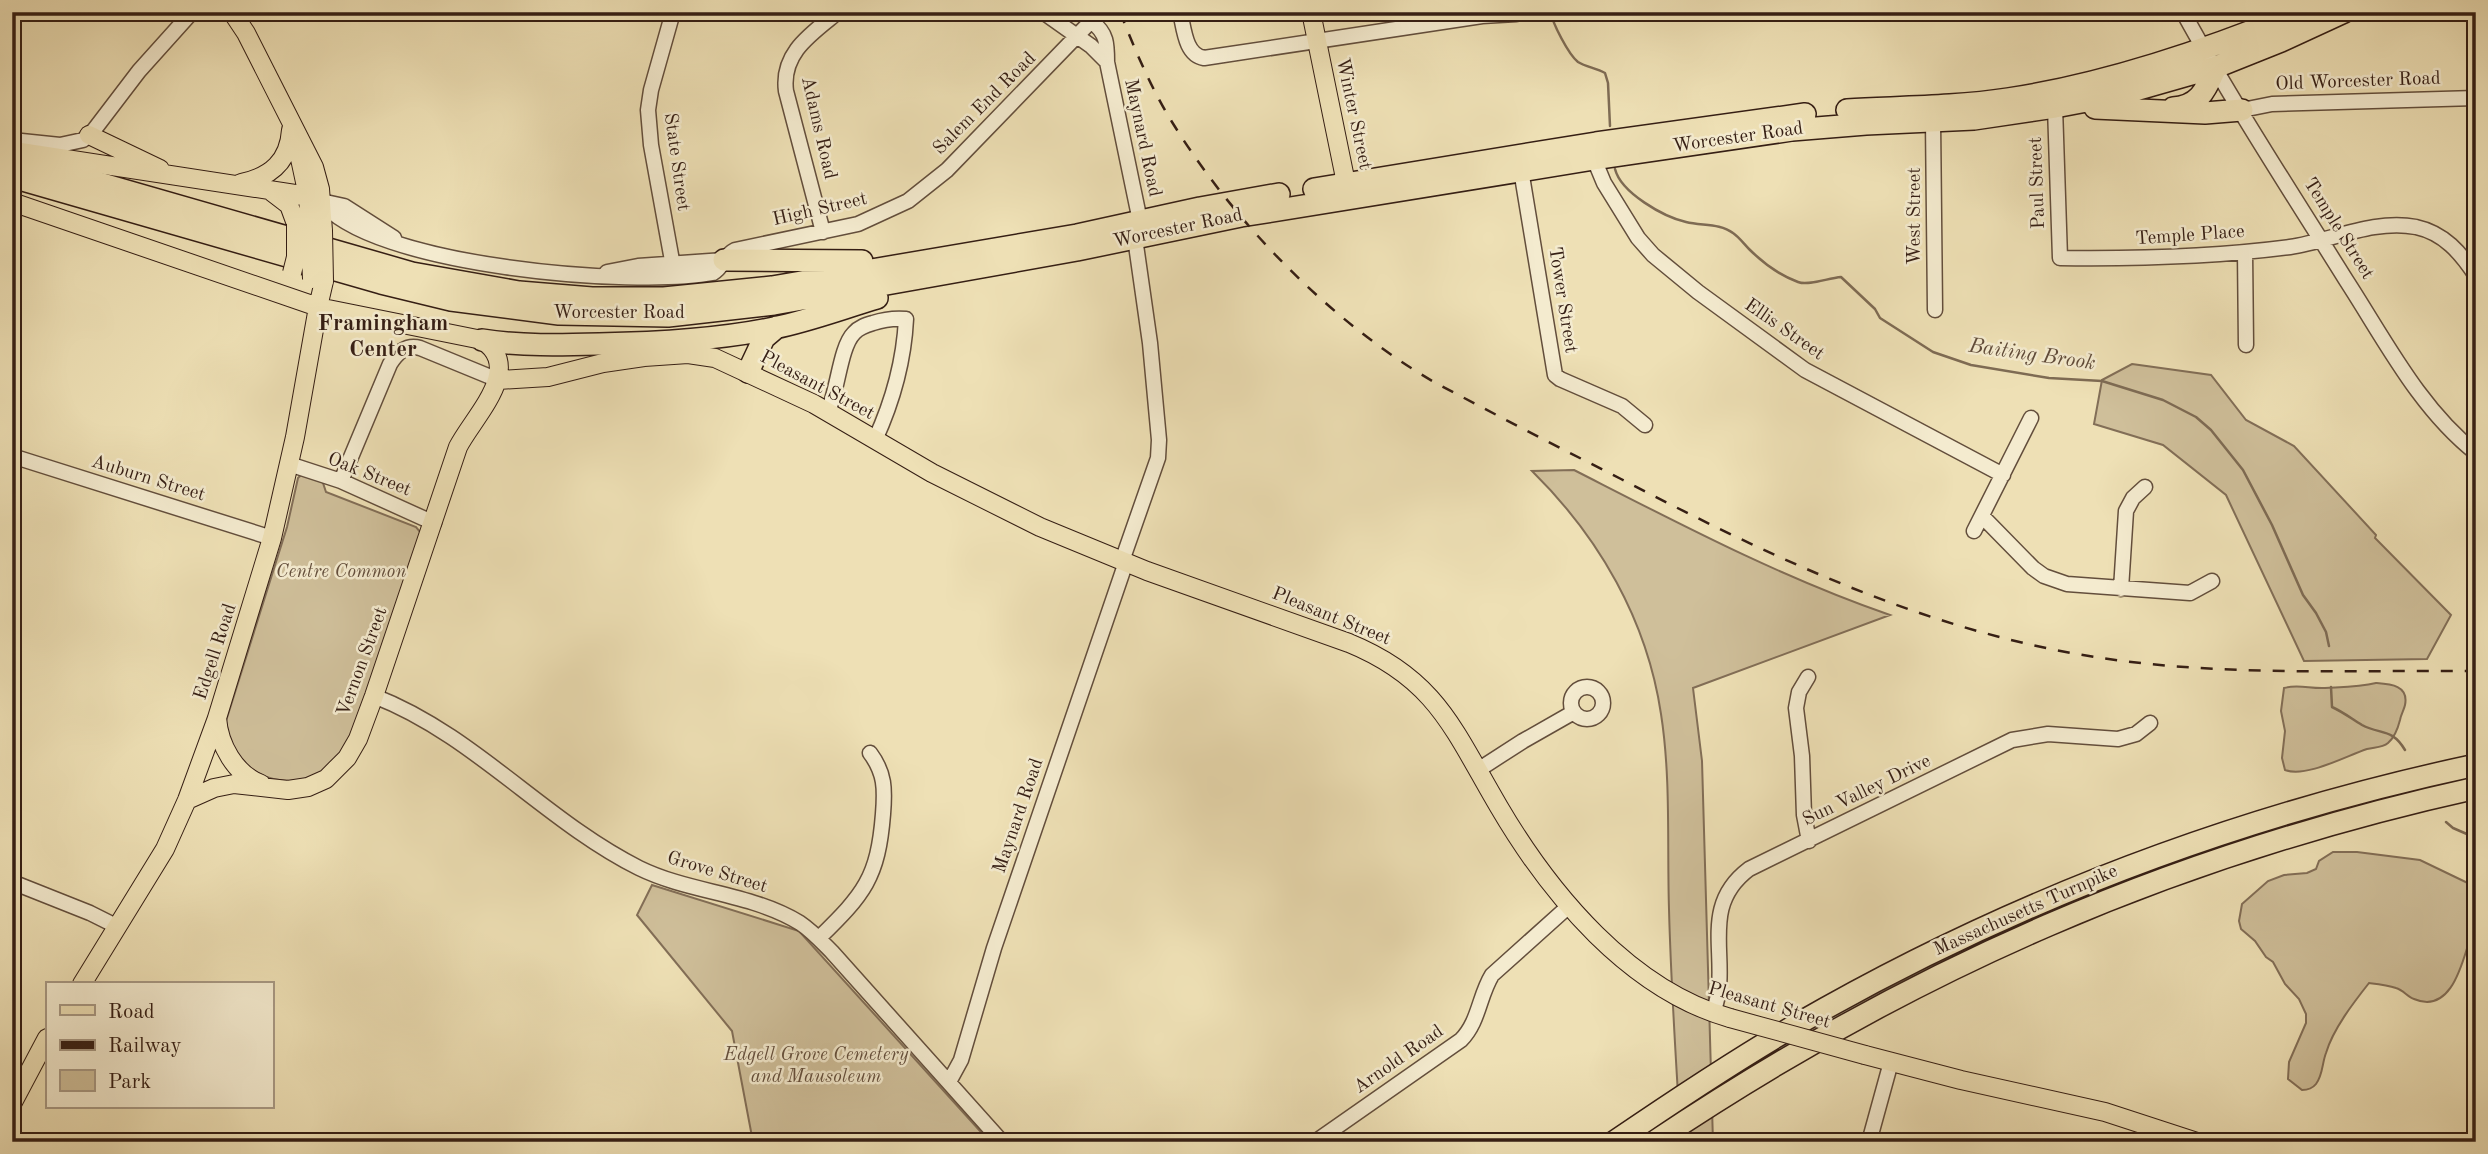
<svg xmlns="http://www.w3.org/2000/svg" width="2488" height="1154" font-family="'Old Standard TT',serif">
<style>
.green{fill:#cfbf9a;stroke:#826e57;stroke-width:2}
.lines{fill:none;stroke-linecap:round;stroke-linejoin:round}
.stream{stroke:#7e6b54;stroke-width:2.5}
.minor-casing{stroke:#634e3c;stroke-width:17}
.major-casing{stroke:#351e14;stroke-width:20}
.highway-casing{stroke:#351e14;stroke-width:24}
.minor{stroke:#f4ebcf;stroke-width:14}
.major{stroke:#eee0b5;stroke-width:18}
.highway{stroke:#eee0b5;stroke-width:21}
.rail{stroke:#351e14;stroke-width:2.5;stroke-dasharray:12 12;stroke-linecap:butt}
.major-bridge-casing{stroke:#351e14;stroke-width:20;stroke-linecap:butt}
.major-bridge{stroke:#eee0b5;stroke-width:18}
.labels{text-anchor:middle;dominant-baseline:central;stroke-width:5;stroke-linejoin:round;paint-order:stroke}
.street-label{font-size:19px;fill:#351e14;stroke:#f4ebcf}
.park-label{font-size:19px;font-style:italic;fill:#634e3c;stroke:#f4ebcf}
.water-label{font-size:21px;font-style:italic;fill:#604b39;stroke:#f4ebcf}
.quarter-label{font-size:23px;font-weight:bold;fill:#351e14;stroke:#f4ebcf}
</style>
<rect width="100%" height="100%" fill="#eee0b5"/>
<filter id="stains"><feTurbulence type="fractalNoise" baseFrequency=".00286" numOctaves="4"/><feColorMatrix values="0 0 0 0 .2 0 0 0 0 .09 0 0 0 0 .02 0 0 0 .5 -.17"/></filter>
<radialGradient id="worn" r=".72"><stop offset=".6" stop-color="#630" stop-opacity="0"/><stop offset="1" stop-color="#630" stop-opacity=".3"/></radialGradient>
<!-- green -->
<path class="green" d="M2132,364L2211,375L2246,420L2294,446L2376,535L2375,538L2451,615L2427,659L2304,661L2226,495L2163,445L2094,424L2102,380Z
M1574,470C1678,523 1780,577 1890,615L1693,688L1702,761L1713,1142H1681C1676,1064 1671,987 1669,909C1667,845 1671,778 1661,714C1647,620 1599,537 1532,471Z
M304,472L321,477L326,492L416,527L421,533L352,735C344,748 335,764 321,772C280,796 228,769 226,721L287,527L298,478Z
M2376,683C2390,684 2409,685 2405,705C2404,710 2401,714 2400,720C2398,728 2395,737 2388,743C2382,748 2374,747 2367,749C2346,756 2306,778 2285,770L2282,758L2285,731L2281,711L2284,688C2298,684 2311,689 2325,688C2342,687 2359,687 2376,683Z
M2333,852H2357L2420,860L2476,887V941L2468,945C2461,968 2449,1014 2414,999C2408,997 2403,990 2396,988C2388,985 2378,984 2369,983C2354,1002 2333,1029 2326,1053C2322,1063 2323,1075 2316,1084C2312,1089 2307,1090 2302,1090L2288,1079L2289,1062L2306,1023V1014L2299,999L2285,984L2273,962L2266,957L2255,941L2241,929L2239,921L2242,904L2268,881L2284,875L2307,873L2316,869L2319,861Z
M652,885L799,931L990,1142H753L732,1031L637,915Z"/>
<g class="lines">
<!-- stream -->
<path class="stream" d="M1551,12C1552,23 1569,55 1578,62C1586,67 1596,68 1605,73L1608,83L1610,126
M1615,169C1621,193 1664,217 1686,222C1702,226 1720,223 1733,233C1739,237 1744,244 1749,249C1763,263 1779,275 1798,282C1809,286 1828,278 1841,277L1875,309L1880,318L1933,352L1971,365L2049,378L2102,381L2163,400L2196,417L2211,430L2243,470L2272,525L2303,595L2316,613L2326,632L2329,646
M2331,687L2332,707C2343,712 2352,719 2362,725C2381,735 2392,728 2405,750
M2446,822L2453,828L2476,838"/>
<defs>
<path id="minor" d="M673,12L651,90L648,110L651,145L675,277
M1043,12L1091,46L1107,62
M1180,12C1184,28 1185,55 1204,58L1482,16L1516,14
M2183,12C2233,103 2291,192 2346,280C2385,340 2419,408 2476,453
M1092,22C1107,33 1107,44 1107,62L1140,221
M2055,107L2060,258C2137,259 2213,257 2290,247C2331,241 2373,219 2416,227C2444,233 2461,253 2476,276
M2242,110L2272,104L2476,98
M1933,121L1935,310
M12,140L60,145L83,140L94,130L139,71L192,12
M1594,159L1604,183L1638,238L1653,255L1698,292L1805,370L2003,475
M1521,170L1555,375L1560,379L1622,406L1645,425
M321,201C369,266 635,288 713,273C724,267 723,256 735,250L858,224L908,201L947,170L1100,12
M321,201L344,206L394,238
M823,232L786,91C781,53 811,34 838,12
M2245,252L2246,345
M607,272L638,266L724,260
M828,411C838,390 840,347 854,333C859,327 866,325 873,323C885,319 894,318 906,319C904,360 892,403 875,440
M12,456L272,538
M289,464L341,481L434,523
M341,481L390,364C397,353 406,344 420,348L498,380
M1982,516L2033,568L2044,576L2067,584L2190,593L2212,581
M1974,531L2031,418
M1122,561L1158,458L1159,440L1150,343L1135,238
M2121,589L2126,511L2133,498L2145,487
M1808,677L1799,692L1796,708L1802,756L1804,815L1809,841
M1571 703a16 16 0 1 1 32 0a16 16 0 1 1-32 0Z
M374,696C473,734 545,821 639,868C690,893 751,893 800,923C812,931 822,942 832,952L1002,1142
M1478,770L1523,741L1574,712
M12,882L90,913L118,927
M819,938C864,894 878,878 883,814C885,789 885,773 870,753
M1713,1013C1733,962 1696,909 1749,869L2012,740L2048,734L2118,739L2136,734L2150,723
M949,1082L961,1060L994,948L1126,562
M1315,1142L1461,1040C1479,1022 1479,996 1492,975L1570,905
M1869,1142L1891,1062"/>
<path id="major" d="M232,12L246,33L314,167L320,189L323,231
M1311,12L1346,183
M89,135L160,169
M14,151L295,194L321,201
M299,154L308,196L310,229
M241,183C271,177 289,161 291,130
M272,192L289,205L296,224
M12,202L318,307L482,340C525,368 474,416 458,447L374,696L358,739L347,758L326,779L308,787L288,790L234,784L214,788L187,800
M498,380L548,377L603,363L644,357L688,354L715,358L814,404L932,473L1040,527L1147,571L1349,643C1437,679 1454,731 1499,807C1550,894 1630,990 1730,1018
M217,718C219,745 235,774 261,784
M82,984L165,849L187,800L217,718L272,538L295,437L318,307L324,281
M1865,1055L1961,1080L2105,1112L2197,1142
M12,1104L47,1038"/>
<path id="highway" d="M2095,108L2205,113L2242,110
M2173,108C2200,106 2206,89 2216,67
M1847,110C1901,107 1955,107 2008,99C2108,84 2207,50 2300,12
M12,158L412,273L519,292L592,298H664L772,287L1077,235L1200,208L1279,194
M12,177L381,283L451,300L559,314L668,316L774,304L1077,250L1241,216L1594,159L1792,130L1866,124L1974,119L2055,107L2118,95L2216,67L2281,41L2344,12
M1314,189L1596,143L1805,114
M724,260L862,261
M482,340C521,346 560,345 599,344C657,343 717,340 774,328C809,321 843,308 877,298
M748,372L764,338L777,327
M1614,1142C1674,1101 1734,1061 1796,1025C2007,903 2237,816 2476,765
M1654,1142C1912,969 2173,855 2476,788"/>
</defs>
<!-- minor casing -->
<use href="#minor" class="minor-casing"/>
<!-- major casing -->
<use href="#major" class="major-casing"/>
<!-- highway casing -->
<use href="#highway" class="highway-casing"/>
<!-- minor -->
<use href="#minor" class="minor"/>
<!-- major -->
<use href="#major" class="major"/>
<!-- highway -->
<use href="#highway" class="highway"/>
<!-- rail -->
<path class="rail" d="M1120,12C1135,50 1151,88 1172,122C1235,224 1331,322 1434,382C1496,415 1558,447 1621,479C1769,556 1922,629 2089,656C2216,677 2348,670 2476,671"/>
<defs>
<path id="major-bridge" d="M310,229L312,279
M323,231L324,281
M292,273L296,257V224
M1730,1018L1865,1055"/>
</defs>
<!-- major-bridge casing -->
<use href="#major-bridge" class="major-bridge-casing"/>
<!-- major-bridge -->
<use href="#major-bridge" class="major-bridge"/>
</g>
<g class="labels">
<!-- street labels -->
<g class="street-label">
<text transform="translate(2358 82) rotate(-2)">Old Worcester Road</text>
<text transform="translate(985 104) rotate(-45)">Salem End Road</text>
<text transform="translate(1353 114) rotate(78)">Winter Street</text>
<text transform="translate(818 128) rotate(77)">Adams Road</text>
<text transform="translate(1142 138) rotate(78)">Maynard Road</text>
<text transform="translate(1738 138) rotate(-8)">Worcester Road</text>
<text transform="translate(676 162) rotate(82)">State Street</text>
<text transform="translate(2038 183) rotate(-92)">Paul Street</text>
<text transform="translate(820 210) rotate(-13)">High Street</text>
<text transform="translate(1915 216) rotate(-90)">West Street</text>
<text transform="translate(1178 229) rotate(-12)">Worcester Road</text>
<text transform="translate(2338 229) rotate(58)">Temple Street</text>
<text transform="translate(2190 236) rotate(-4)">Temple Place</text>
<text transform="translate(1562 300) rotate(81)">Tower Street</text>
<text x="619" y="313">Worcester Road</text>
<text transform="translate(1784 330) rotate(35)">Ellis Street</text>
<text transform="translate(817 386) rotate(28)">Pleasant Street</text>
<text transform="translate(369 475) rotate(22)">Oak Street</text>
<text transform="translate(148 479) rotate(17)">Auburn Street</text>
<text transform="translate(1331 617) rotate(22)">Pleasant Street</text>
<text transform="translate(216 652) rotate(-72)">Edgell Road</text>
<text transform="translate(363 662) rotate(-70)">Vernon Street</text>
<text transform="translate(1867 791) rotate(-26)">Sun Valley Drive</text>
<text transform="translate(1019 816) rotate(-71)">Maynard Road</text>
<text transform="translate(717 873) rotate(17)">Grove Street</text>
<text transform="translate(2026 911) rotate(-24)">Massachusetts Turnpike</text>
<text transform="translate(1769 1006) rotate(16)">Pleasant Street</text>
<text transform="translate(1399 1060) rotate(-35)">Arnold Road</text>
</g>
<!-- park labels -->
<g class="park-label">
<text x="341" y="572">Centre Common</text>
<text x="816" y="1055">Edgell Grove Cemetery<tspan x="816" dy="22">and Mausoleum</tspan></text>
</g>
<!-- water labels -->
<g class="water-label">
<text transform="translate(2032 355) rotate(8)">Baiting Brook</text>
</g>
<!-- quarter labels -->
<g class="quarter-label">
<text x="383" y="323">Framingham<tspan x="383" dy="26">Center</tspan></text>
</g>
</g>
<!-- margin -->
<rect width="2488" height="1154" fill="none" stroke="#eee0b5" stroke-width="42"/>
<rect x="14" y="14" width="2460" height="1126" fill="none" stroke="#351e14" stroke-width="3.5"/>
<rect x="21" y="21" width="2446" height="1112" fill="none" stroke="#351e14" stroke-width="2"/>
<!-- legend -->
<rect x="46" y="982" width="228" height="126" fill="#f4ebcf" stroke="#a89984" stroke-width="2"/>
<rect x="60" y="1005" width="35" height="10" fill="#eee0b5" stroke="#a89984" stroke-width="2"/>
<text x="108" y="1018" font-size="21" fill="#351e14">Road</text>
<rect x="60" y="1040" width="35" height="10" fill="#351e14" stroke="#a89984" stroke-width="2"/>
<text x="108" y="1052" font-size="21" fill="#351e14">Railway</text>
<rect x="60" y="1070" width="35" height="21" fill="#cfbf9a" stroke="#a89984" stroke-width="2"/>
<text x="108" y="1088" font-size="21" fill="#351e14">Park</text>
<rect width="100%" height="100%" filter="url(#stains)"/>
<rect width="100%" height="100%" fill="url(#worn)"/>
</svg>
